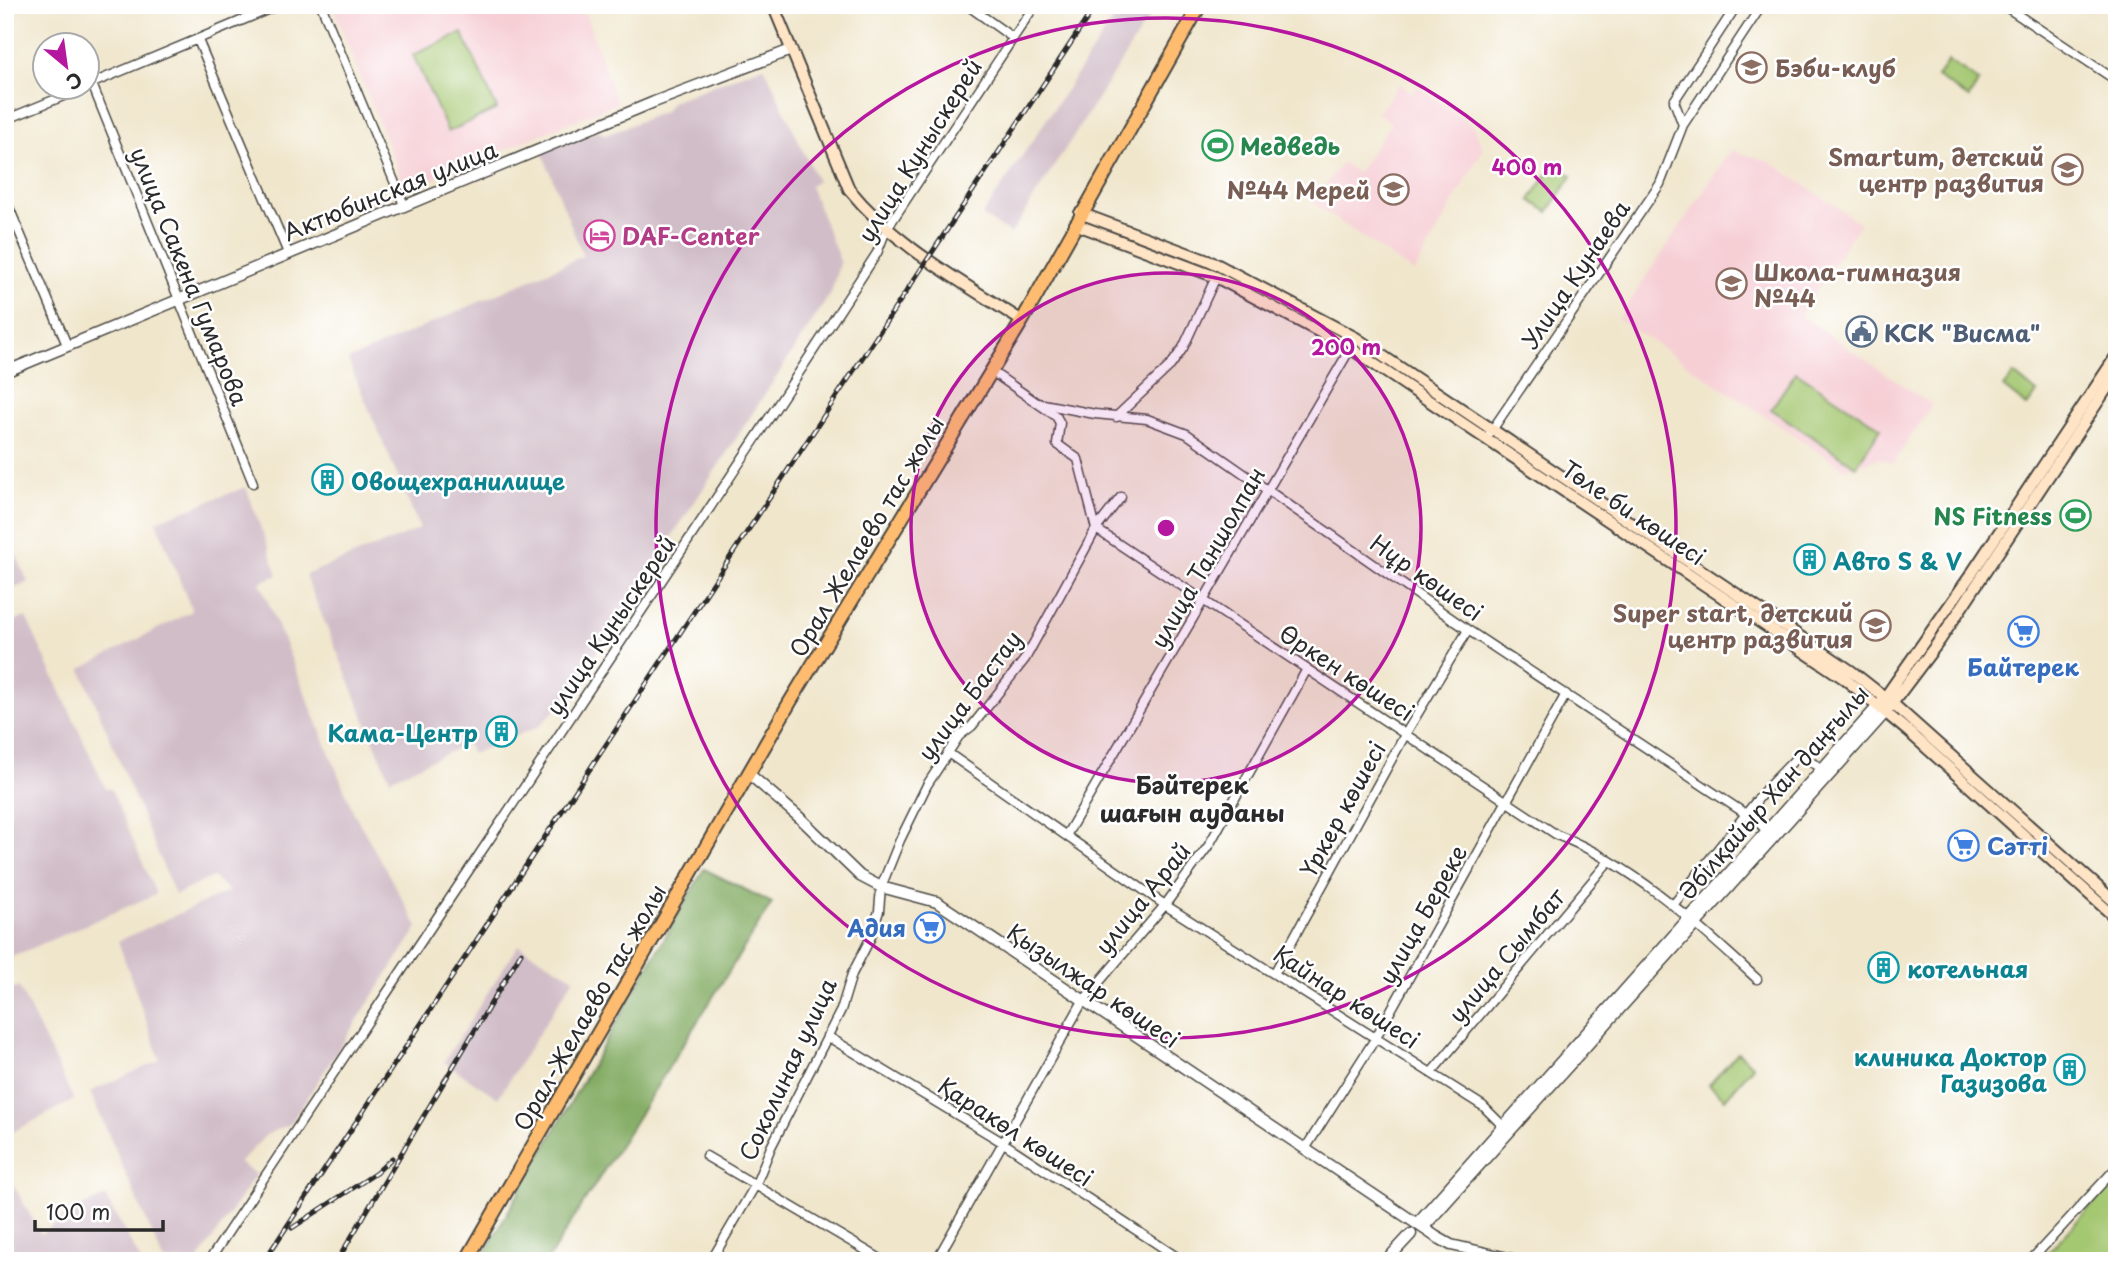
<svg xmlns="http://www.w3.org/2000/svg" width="2122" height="1266" font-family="'Playpen Sans',sans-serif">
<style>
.built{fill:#f6cfd5}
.industrial{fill:#d1bdc8}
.green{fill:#a4c771;stroke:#68794e;stroke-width:2}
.forest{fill:#83ac63;stroke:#576c47;stroke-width:2}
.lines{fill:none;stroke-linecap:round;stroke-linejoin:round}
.minor-casing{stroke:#494743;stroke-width:11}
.tertiary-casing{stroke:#494743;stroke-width:13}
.secondary-casing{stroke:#494743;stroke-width:14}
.primary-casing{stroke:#494743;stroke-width:16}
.minor{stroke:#fff;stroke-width:8}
.tertiary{stroke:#fff;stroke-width:10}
.secondary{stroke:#ffe4c6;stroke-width:10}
.primary{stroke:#febc70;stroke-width:12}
.rail-casing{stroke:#2b2b2b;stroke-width:5}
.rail{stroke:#fff;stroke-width:2.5;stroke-dasharray:8;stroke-linecap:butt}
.ring{fill:none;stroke:#b5179e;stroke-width:3.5}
.labels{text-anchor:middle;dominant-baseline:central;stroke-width:5;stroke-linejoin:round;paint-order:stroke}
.education-label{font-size:23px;font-weight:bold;fill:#785e54;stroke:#fff;text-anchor:end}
.leisure-label{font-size:23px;font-weight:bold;fill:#27864d;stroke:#fff;text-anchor:start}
.street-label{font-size:23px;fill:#2b2b2b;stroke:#fff}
.hotel-label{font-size:23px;font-weight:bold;fill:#b23c85;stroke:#fff;text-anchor:start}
.service-label{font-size:23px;font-weight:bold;fill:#4e5e75;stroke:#fff;text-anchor:start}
.culture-label{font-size:23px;font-weight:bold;fill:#0d838f;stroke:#fff;text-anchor:start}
.shop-label{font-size:23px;font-weight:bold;fill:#366cbe;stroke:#fff}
.neighbourhood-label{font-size:24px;font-weight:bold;fill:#2b2b2b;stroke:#fff}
.centre{fill:#b5179e;stroke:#fff;stroke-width:3.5}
.ring-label{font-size:21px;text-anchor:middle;font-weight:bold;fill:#b5179e;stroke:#fff;stroke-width:5;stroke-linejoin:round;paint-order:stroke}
</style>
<rect width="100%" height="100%" fill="#fff"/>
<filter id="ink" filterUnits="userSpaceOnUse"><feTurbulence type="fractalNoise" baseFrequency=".0143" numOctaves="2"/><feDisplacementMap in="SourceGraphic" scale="14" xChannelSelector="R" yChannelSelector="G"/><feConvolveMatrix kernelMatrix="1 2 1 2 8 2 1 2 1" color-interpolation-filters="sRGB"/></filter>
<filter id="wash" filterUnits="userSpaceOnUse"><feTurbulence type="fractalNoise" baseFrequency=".00686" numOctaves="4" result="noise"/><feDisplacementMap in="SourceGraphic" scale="28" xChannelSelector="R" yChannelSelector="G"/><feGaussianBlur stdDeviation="1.57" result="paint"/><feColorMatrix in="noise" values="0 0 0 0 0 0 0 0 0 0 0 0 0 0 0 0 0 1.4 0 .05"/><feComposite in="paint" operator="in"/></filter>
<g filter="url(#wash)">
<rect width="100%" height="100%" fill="#f0e6cc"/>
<!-- built -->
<path class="built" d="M332,5H582L617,103L406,190Z
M1399,84L1412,92L1417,86L1474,126L1483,149L1414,273L1313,203L1342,162L1357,173L1391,123L1378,113Z
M1731,150L1771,162L1860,223L1800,315L1932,405L1892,464L1881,458L1845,469L1618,319Z"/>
<!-- industrial -->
<path class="industrial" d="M1123,5H1157L1011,234L982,216Z
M764,66L817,181L810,186L840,261L831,293L566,699L538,727L472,754L467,744L390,779L305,575L420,529L348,360L583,256L542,152L597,131L606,135L665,111L672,101Z
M246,487L278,575L260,582L354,813L418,927L290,1124L266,1135L239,1163L256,1174L198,1261H164L90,1092L160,1060L118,941L229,891L213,877L175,895L81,669L192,611L156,521Z
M5,529L28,582L5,592Z
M26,617L106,789H111L156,894L5,960V624Z
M518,945L574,978L498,1098L444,1062Z
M19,987L74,1100L5,1136V992Z
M5,1170L41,1234L73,1211L105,1196L141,1261H5Z"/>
<!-- green -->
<path class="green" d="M462,33L497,109L448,132L413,55Z
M1948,61L1979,81L1969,98L1937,77Z
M1554,164L1572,176L1548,212L1530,200Z
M1796,372L1881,428L1856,466L1771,409Z
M2014,374L2037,393L2027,406L2003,387Z
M1738,1052L1753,1066L1725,1099L1709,1085Z
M2117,1178V1261H2040Z"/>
<!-- forest -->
<path class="forest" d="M704,869L772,903L547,1261H480Z"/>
</g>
<g filter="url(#ink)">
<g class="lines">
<defs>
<path id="minor" d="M321,5L404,205
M967,5L1013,38
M2003,5L2117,81
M198,40L288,253
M92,84L253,483
M88,85L279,5
M5,120L83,88
M1683,125L1674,101L1737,5
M5,198L67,345
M991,371L1056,416L1060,423L1057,444L1078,459L1096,529L1557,835C1633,864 1698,925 1757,979
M1038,403L1095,414L1147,419L1187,434L1468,630L1758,822L1768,832
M1116,417L1171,365L1183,348L1216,277
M1490,433L1660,184L1683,125L1762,5
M948,753L1165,905L1483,1106L1503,1126
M1067,834L1353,344
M1673,905L1766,789L1796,758L1801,757L1824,769
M1275,972L1406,733L1468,630
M827,1036L1002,1142L1183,1261
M1431,1073L1609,861
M1305,1149L1375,1039L1566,694
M706,1156L884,1261
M209,1261C431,924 658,591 877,253L886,230L1035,5
M711,1261L756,1184L771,1147L841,1010L852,974L870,939L879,911L881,887L900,840L927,785L959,736L972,726L1025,659L1096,529L1121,497
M936,1261L1083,1001L1165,905L1209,845L1307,669
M2030,1261L2117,1167"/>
<path id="tertiary" d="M5,372L654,102L791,50
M749,774L799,817L860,876L881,887L937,902L1435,1236L1451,1245L1521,1261
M1417,1223L1878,706
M1423,1228L1886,712
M1386,1261L1411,1234"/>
<path id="secondary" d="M773,5L849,189C895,246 961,281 1022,321
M1080,213L1216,264L1356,338L1851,671L1893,704L2117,904
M1075,224L1216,277L1350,348L1845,679L1909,732L2117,919
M1881,703L1970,576L2117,355
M1888,709L1940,640L2117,373"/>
<path id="primary" d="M466,1261L790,702L1022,321L1200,5"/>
</defs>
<!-- minor casing -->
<use href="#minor" class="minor-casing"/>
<!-- tertiary casing -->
<use href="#tertiary" class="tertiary-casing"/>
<!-- secondary casing -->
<use href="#secondary" class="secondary-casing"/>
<!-- primary casing -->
<use href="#primary" class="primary-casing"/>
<!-- minor -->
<use href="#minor" class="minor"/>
<!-- tertiary -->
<use href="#tertiary" class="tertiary"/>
<!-- secondary -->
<use href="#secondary" class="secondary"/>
<!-- primary -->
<use href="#primary" class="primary"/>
<defs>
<path id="rail" d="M292,1228L376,1173L392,1158
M264,1261L1096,5
M337,1261L521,953"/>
</defs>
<!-- rail casing -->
<use href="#rail" class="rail-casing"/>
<!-- rail -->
<use href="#rail" class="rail"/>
</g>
</g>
<!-- distance rings -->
<circle cx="1166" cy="528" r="255" fill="#b5179e" fill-opacity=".12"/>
<g class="ring">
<circle cx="1166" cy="528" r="255"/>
<circle cx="1166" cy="528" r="510"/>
</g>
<!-- icons -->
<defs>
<symbol id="school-ring" viewBox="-11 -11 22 22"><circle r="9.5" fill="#fff" stroke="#8d6e63" stroke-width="1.5"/><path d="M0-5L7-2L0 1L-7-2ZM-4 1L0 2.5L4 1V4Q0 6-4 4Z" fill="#8d6e63"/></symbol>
<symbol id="stadium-ring" viewBox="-11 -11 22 22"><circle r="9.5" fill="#fff" stroke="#2e9e5b" stroke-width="1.5"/><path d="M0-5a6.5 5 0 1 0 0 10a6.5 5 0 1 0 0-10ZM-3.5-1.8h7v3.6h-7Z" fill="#2e9e5b"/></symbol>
<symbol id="hotel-ring" viewBox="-11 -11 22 22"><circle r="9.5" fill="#fff" stroke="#d1479c" stroke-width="1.5"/><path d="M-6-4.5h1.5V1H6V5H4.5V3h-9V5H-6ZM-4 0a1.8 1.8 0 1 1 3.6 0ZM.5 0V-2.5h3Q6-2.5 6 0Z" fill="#d1479c"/></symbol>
<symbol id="civic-ring" viewBox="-11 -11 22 22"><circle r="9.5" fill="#fff" stroke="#5c6f8a" stroke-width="1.5"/><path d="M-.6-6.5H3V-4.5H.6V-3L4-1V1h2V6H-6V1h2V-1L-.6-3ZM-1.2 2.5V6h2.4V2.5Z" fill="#5c6f8a"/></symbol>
<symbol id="building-ring" viewBox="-11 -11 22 22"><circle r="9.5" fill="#fff" stroke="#0f9aa8" stroke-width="1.5"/><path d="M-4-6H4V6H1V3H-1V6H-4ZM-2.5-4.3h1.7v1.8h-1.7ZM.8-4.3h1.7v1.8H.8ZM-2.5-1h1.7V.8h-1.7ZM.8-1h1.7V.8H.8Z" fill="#0f9aa8"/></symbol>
<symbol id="supermarket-ring" viewBox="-11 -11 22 22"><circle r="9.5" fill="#fff" stroke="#3f7fe0" stroke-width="1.5"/><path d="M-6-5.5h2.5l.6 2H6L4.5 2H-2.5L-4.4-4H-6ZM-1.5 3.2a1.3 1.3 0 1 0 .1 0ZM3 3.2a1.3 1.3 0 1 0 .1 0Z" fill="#3f7fe0"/></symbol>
</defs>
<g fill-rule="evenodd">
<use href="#school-ring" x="1734" y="50" width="35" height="35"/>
<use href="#stadium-ring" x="1200" y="128" width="35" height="35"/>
<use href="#school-ring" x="2050" y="152" width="35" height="35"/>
<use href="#school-ring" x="1376" y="172" width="35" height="35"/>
<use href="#hotel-ring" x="582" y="218" width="35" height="35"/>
<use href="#school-ring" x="1714" y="266" width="35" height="35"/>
<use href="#civic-ring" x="1844" y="314" width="35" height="35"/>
<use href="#building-ring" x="310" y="462" width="35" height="35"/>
<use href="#stadium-ring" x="2058" y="498" width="35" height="35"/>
<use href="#building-ring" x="1792" y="542" width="35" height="35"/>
<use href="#school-ring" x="1858" y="608" width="35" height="35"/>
<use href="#supermarket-ring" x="2006" y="614" width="35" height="35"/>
<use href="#building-ring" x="484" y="714" width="35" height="35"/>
<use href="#supermarket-ring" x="1946" y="828" width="35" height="35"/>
<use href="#supermarket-ring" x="912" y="910" width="35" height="35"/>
<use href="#building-ring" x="1866" y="950" width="35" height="35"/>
<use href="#building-ring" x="2052" y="1052" width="35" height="35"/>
</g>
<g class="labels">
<!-- education labels -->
<g class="education-label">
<text x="1775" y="67" text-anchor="start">Бэби-клуб</text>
<text x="2044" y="156">Smartum, детский<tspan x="2044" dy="26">центр развития</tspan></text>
<text x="1370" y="189">№44 Мерей</text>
<text x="1754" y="271" text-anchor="start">Школа-гимназия<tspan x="1754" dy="26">№44</tspan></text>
<text x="1853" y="612">Super start, детский<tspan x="1853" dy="26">центр развития</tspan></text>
</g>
<!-- leisure labels -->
<g class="leisure-label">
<text x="1240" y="145">Медведь</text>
<text x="2052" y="515" text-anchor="end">NS Fitness</text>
</g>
<!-- street labels -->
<g class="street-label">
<text transform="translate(919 150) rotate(-58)">улица Куныскерей</text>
<text transform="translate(390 190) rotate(-22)">Актюбинская улица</text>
<text transform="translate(1575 274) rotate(-56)">Улица Кунаева</text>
<text transform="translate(190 276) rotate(68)">улица Сакена Гумарова</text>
<text transform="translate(1634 512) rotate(34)">Төле би көшесі</text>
<text transform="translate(866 536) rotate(-59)">Орал Желаево тас жолы</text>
<text transform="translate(1207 557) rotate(-60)">улица Таншолпан</text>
<text transform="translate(1427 577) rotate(35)">Нұр көшесі</text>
<text transform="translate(610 625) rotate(-56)">улица Куныскерей</text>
<text transform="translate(1347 672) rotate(33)">Өркен көшесі</text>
<text transform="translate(969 695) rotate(-53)">улица Бастау</text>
<text transform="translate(1773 792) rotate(-49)">Әбілқайыр Хан даңғылы</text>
<text transform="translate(1342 809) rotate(-61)">Үркер көшесі</text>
<text transform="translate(1142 898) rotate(-51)">улица Арай</text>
<text transform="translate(1422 914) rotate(-61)">улица Береке</text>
<text transform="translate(1506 955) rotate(-50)">улица Сымбат</text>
<text transform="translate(1094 985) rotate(34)">Қызылжар көшесі</text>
<text transform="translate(1347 996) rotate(33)">Қайнар көшесі</text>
<text transform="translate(589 1007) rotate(-60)">Орал-Желаево тас жолы</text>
<text transform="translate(787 1069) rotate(-65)">Соколиная улица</text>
<text transform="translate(1016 1131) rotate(33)">Қаракөл көшесі</text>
</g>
<!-- hotel labels -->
<g class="hotel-label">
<text x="622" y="235">DAF-Center</text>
</g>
<!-- service labels -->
<g class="service-label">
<text x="1884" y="332">КСК "Висма"</text>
</g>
<!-- culture labels -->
<g class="culture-label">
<text x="351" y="480">Овощехранилище</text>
<text x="1833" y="560">Авто S &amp; V</text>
<text x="478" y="732" text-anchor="end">Кама-Центр</text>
<text x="1907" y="968">котельная</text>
<text x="2047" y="1056" text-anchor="end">клиника Доктор<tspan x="2047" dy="26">Газизова</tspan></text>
</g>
<!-- shop labels -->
<g class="shop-label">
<text x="2023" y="666">Байтерек</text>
<text x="1987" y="845" text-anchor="start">Cәтті</text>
<text x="906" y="927" text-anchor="end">Адия</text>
</g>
<!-- neighbourhood labels -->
<g class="neighbourhood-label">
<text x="1192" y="784">Бәйтерек<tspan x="1192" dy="28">шағын ауданы</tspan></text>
</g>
</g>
<circle cx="1166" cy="528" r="10" class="centre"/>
<g class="ring-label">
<text x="1527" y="175">400 m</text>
<text x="1346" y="355">200 m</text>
</g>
<!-- margin -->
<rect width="2122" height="1266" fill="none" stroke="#fff" stroke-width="28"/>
<!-- north arrow -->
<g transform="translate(66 66) rotate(151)"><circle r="33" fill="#ffffff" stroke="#aaaaaa" stroke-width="2"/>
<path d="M0-5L12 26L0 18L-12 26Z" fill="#b5179e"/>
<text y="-10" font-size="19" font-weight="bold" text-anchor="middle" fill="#2b2b2b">С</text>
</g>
<!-- scale -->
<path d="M35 1220v10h128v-10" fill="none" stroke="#2b2b2b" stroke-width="3.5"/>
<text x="46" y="1220" font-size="21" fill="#2b2b2b" stroke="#ffffff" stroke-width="5" paint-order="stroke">100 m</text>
</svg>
